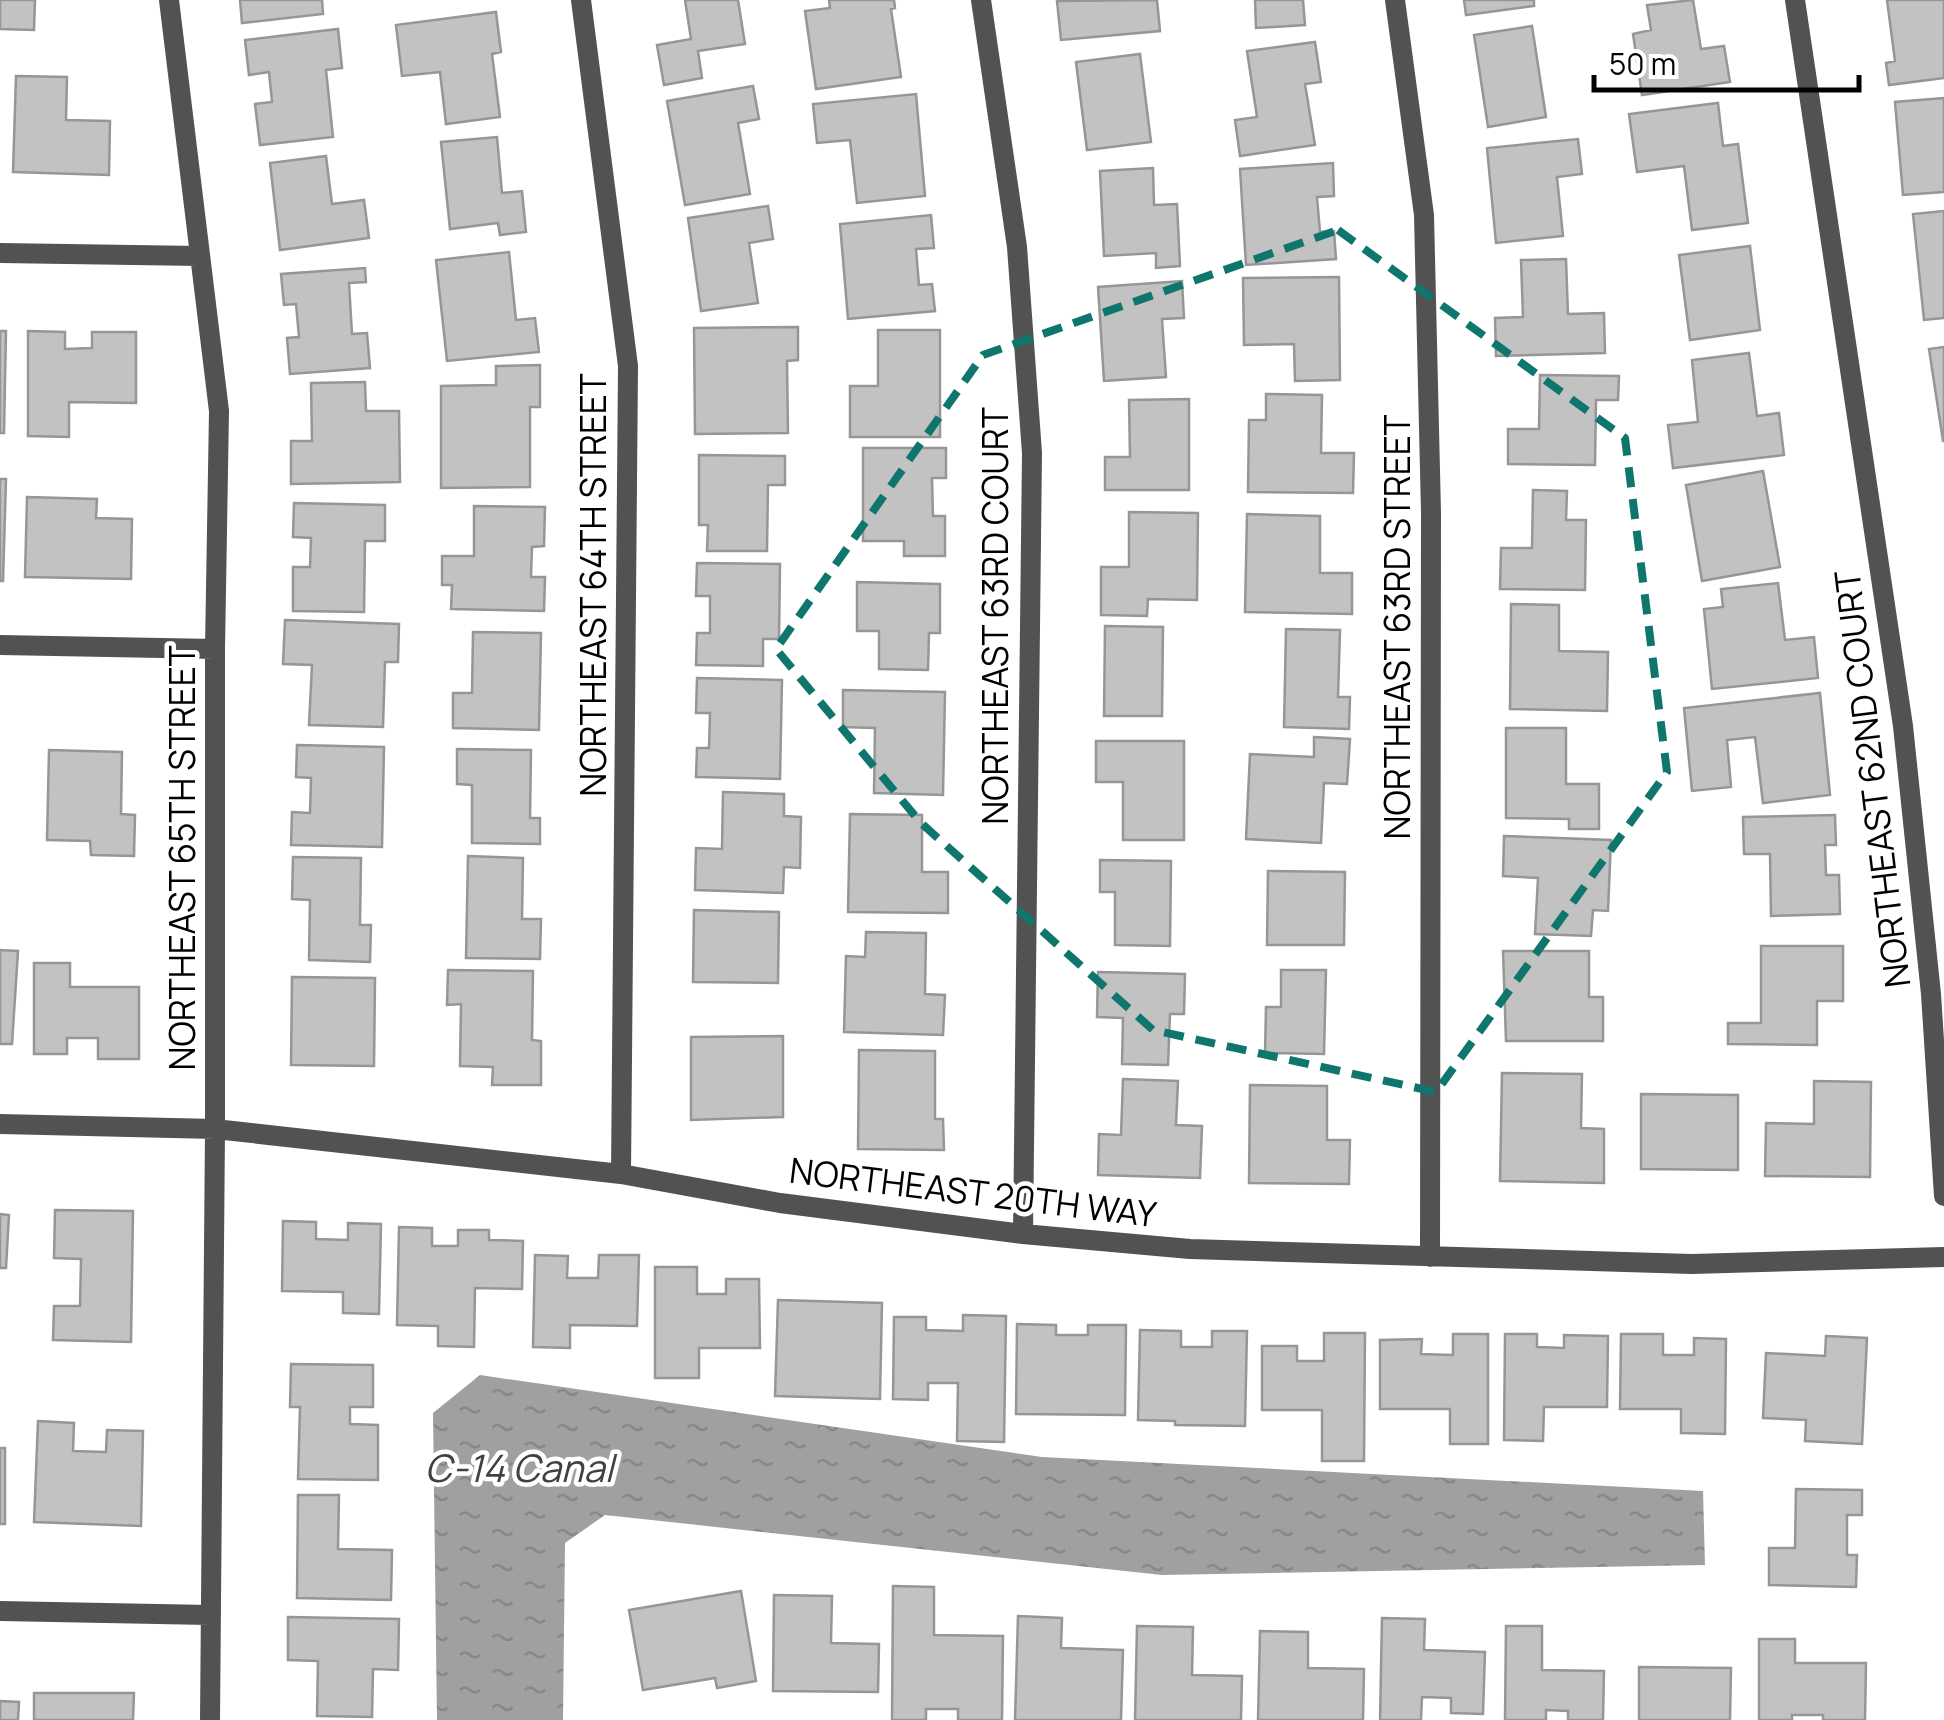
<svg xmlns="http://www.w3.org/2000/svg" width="1944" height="1720" font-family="Manrope,sans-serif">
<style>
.water{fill:url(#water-ripples)}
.building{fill:#c2c2c2;stroke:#969696;stroke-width:2.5}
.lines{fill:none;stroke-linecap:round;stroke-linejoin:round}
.street{stroke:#525252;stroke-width:20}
.marked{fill:none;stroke:#0f766e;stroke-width:8;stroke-dasharray:20 12;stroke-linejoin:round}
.labels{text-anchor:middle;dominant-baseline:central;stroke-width:9;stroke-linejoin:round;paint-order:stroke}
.street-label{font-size:35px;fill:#000;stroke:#fff}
.water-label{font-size:38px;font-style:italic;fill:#414141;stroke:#fff}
</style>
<defs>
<pattern id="water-ripples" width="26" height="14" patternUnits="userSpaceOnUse" patternTransform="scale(2.5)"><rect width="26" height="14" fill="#a0a0a0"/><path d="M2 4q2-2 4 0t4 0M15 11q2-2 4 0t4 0" fill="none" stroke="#888"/></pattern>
</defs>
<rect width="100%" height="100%" fill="#fff"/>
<!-- water -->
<path class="water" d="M480,1375L1042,1457L1703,1491L1705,1565L1162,1575L605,1515L565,1543L563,1720H437L433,1413Z"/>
<!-- building -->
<path class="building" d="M0,0H35L34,30L0,29Z
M240,0H322L323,14L242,23Z
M685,0H738L745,44L698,51L702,78L664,85L657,45L691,39Z
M829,0H894L895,8L891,9L901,77L816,89L805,11L830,8Z
M1157,0L1160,31L1061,40L1057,1Z
M1255,0H1303L1305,25L1256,28Z
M1464,0H1534V6L1466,15Z
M1693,0L1701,49L1724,46L1730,82L1642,95L1633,34L1651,30L1647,5Z
M1887,0H1944V78L1889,85L1886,63L1895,61Z
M496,12L501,52L492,54L500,117L446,124L440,72L402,76L396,25Z
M1532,26L1546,117L1488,127L1474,35Z
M338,29L342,68L326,70L333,137L260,145L255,104L272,102L269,72L249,75L245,40Z
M1315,42L1321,82L1305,84L1315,145L1240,156L1235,120L1257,117L1247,51Z
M1140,54L1151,142L1087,150L1076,62Z
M16,76L67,77L66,120L110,121L109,175L13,172Z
M753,86L759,119L738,123L750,194L685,205L667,101Z
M916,94L925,196L857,203L850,140L817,143L813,104Z
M1944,98V192L1903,195L1895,102Z
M1718,103L1723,146L1738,144L1748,223L1692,230L1684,166L1637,172L1629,114Z
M497,137L502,193L522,191L526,232L500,235L498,223L450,229L441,142Z
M1578,139L1582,174L1557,177L1563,236L1496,243L1487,148Z
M326,156L332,204L364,200L369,238L280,250L270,163Z
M1333,163L1334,196L1317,197L1320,232L1334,231L1336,259L1246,265L1240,169Z
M1153,168L1154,205L1177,204L1180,266L1156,268V253L1104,256L1100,171Z
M768,206L773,239L749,243L758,303L701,311L688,218Z
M1944,211V318L1924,320L1913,214Z
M931,215L934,248L916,249L919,285L932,284L935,311L848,319L840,224Z
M1750,246L1760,330L1690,340L1679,255Z
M509,252L516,320L535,318L539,352L447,361L436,260Z
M1566,259L1568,314L1604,313L1605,353L1496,356L1495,318L1523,317L1521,260Z
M365,268L366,282L349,283L352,334L367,333L370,368L290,374L287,338L299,337L296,304L284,305L281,274Z
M1339,277L1340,380L1295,381L1294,344L1244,345L1243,278Z
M1182,281L1184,318L1162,319L1166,377L1104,381L1098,287Z
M798,327V360L787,361L788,433L695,434L694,328Z
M878,330H940V437H850V386H878Z
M0,331H6L4,433H0Z
M28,331L65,332V349L92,348V332H136V403L69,402V437L28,436Z
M1944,347V441H1943L1929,349Z
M1749,353L1757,416L1779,413L1784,455L1673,468L1668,425L1698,422L1692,360Z
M540,365V407H530V487L441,488V386L496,385V366Z
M1540,375L1619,376L1618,400H1596L1595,465L1508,464V429H1539Z
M365,382L366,411H399L400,482L291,484V441H312L311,383Z
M1266,394L1322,395L1321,453H1354L1353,493L1248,492L1249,420H1266Z
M1189,399V490H1105V457H1130L1129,400Z
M863,448H946V478H932L933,516H945V556H904V541H863Z
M699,455L785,456V485H768L767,551H707L708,525H699Z
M1763,471L1780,567L1702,581L1686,485Z
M0,479H6L3,581H0Z
M1533,490L1567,491L1566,520H1586L1585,590L1500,589L1501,548H1532Z
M27,497L97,499L96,518L132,519L131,579L25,577Z
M294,503L385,505V541H365L364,612L293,611V567H310L311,538L293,537Z
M474,506L545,507L544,546L532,547L531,577H545L544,611L451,609L452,585H442V556H474Z
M1129,512L1198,513L1197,600L1148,599L1147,616L1101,615V567H1129Z
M1247,514L1320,516V573H1352V614L1245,612Z
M697,563L780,564L779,639H763V666L696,665L697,633H710V596H696Z
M857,582L940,584V633H929L928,670L879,669V631H857Z
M1778,583L1785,640L1814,637L1818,678L1712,689L1704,609L1723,607L1721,589Z
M1511,604L1559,605V651L1608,652L1607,711L1510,709Z
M285,620L399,624L398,662H385L383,727L309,725L312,665L283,664Z
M1105,626L1163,627L1162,716H1104Z
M1286,629L1340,630L1338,697H1350L1349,729L1284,727Z
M473,632L541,633L539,730L453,728V693H472Z
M697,678L782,680L780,779L696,777L697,748H709L710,713H696Z
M843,690L945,692L943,795L874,793L875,728L843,727Z
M1820,693L1830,795L1763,803L1755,737L1727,740L1731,787L1692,791L1684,708Z
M1506,728H1566V784H1599V829H1569V819L1506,818Z
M1314,737L1350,739L1347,784L1324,783L1321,843L1246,839L1250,754L1314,757Z
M1096,741H1184V840H1123V782H1096Z
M297,745L384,747L382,847L291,845L292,812L310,813L311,778L296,777Z
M457,749L531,750L530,818H540V844L472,843V785L457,784Z
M49,750L122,752L121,814L135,815L134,856L91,855L90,841L47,840Z
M723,792L784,794V816L801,817L800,868L784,867L783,893L695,890L696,848L722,849Z
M850,814L922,815V872H948V913L848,912Z
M1835,815L1836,845H1825L1826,875H1839L1840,914L1771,916L1770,854H1744L1743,817Z
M1504,836L1611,840L1608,911L1593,910L1591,936L1535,934L1538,878L1503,876Z
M468,856L523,858L522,919H541L540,959L466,958Z
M293,857L361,858L360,925H371L370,962L309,960L310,900L292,899Z
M1100,860L1171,861L1170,946L1115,945V892H1100Z
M1268,871L1345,872L1344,945H1267Z
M694,910L779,912L778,983L693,982Z
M866,932L926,933L925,994L945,995L943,1035L844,1032L846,956L865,957Z
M1761,946H1843V1001H1817V1045L1728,1044V1023H1761Z
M0,950L18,951L12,1044H0Z
M1503,951H1589V997H1603V1041H1506Z
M34,963H70V987H139V1059H98V1038H67V1054H34Z
M448,970L533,971L532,1040L541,1041V1085H492L493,1067L460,1066L461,1004L447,1005Z
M1281,970H1326L1324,1054L1265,1053L1266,1007H1281Z
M1098,972L1185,974L1184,1014H1170L1168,1065L1122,1064L1123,1018L1097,1017Z
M292,977L375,978L374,1066L291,1065Z
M783,1036V1117L691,1120V1037Z
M859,1050L935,1051V1119H943L944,1150L858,1149Z
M1502,1073L1582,1074L1581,1128L1604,1129V1183L1500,1181Z
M1123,1079L1178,1081L1176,1125L1202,1126L1200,1178L1098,1175L1099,1134L1121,1135Z
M1814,1081L1871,1082L1870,1177L1765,1176L1766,1123L1814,1124Z
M1250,1085L1327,1086V1140H1350L1349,1184L1249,1183Z
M1641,1094L1738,1095V1170L1641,1169Z
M55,1210L133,1211L131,1342L53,1340L54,1306H80L81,1259L54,1258Z
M0,1214L9,1215L6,1268H0Z
M283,1221L316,1222V1239L348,1240V1223L381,1224L379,1314L343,1313V1292L282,1291Z
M399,1227L432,1228V1246H458V1230H489V1240L523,1241L522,1289L475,1288L474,1347L438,1346V1326L397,1325Z
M535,1255L568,1256L567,1278H598L599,1255H639L637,1326L570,1325V1348L533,1347Z
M655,1267H697V1294H726V1279H759L760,1348H699V1378H655Z
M778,1300L882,1303L880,1399L775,1396Z
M963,1315L1006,1316L1004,1442L957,1441L958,1383H928V1400L893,1399L894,1317H926V1330L963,1331Z
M1017,1324L1056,1325V1335H1088V1325H1126L1125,1415L1016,1414Z
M1140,1330L1181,1331V1347H1212V1331H1247L1245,1426L1175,1425V1421L1138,1420Z
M1324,1333H1365L1364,1461H1322V1410H1262V1346H1297V1361H1324Z
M1453,1334H1488V1444H1450V1409H1380V1340L1422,1339L1421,1354L1453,1355Z
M1505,1334H1537V1347L1564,1348V1335L1608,1336L1607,1407H1544L1543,1441L1504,1440Z
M1621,1334H1663V1355H1694V1338L1726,1339L1725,1434L1681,1433V1409H1620Z
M1826,1336L1867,1338L1862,1444L1805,1441L1806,1420L1763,1418L1766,1353L1825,1356Z
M291,1364L373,1365V1407H350V1424L378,1425V1480L298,1479L300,1407H290Z
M38,1421L74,1423L73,1451L106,1452L107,1430L143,1431L141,1526L34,1522Z
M0,1448H5V1524H0Z
M1796,1489L1862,1490V1515H1847V1555H1857L1856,1587L1769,1585V1548H1795Z
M298,1495H339L338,1549L392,1550L391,1600L297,1598Z
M893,1586L934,1587V1635L1003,1636L1002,1720H958V1709H926V1720H892Z
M741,1591L756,1681L717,1688L715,1678L643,1690L629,1610Z
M774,1595L832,1596L831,1643L879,1644L878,1692L773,1691Z
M1018,1616L1062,1618L1061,1648L1123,1650L1121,1720H1015Z
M288,1617L399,1619L398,1670L373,1669L372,1717L317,1716L318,1661L288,1660Z
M1382,1618L1425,1619L1424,1650L1485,1652L1483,1714L1451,1713V1698L1422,1697L1421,1720H1380Z
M1137,1626L1193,1627L1192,1675L1242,1676L1241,1720H1135Z
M1506,1626H1542V1670L1604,1671L1603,1720H1568V1711L1546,1710V1720H1505Z
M1260,1631L1308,1632V1668L1364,1669L1363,1720H1258Z
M1759,1639H1795V1663H1866L1865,1720H1823V1715H1792V1720H1759Z
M1639,1667L1731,1668L1730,1720H1639Z
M34,1693H134L133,1720H34Z
M0,1701L19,1702L18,1720H0Z"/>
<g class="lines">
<!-- street -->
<path class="street" d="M169,0L219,411L215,649V1129L210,1720
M581,0L628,366L621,1174
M981,0L1017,247L1032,453L1023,1234
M1395,0L1424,215L1431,513L1430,1257
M1795,0L1903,726L1931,994L1944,1196
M0,253L200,256
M0,645L215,649
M0,1124L215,1129L621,1174L780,1203L1023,1234L1190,1249L1692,1264L1944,1257
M0,1611L210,1615"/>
</g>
<!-- marked area -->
<path class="marked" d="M1338,230L1625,438L1667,772L1436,1092L1153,1030L921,823L776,649L983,355Z"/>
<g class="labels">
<!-- street labels -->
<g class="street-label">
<text transform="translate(593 585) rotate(-90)">NORTHEAST 64TH STREET</text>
<text transform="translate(995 616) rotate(-90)">NORTHEAST 63RD COURT</text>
<text transform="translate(1397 627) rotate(-90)">NORTHEAST 63RD STREET</text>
<text transform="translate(1872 779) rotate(-97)">NORTHEAST 62ND COURT</text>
<text transform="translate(182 858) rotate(-90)">NORTHEAST 65TH STREET</text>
<text transform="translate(973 1192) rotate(7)">NORTHEAST 20TH WAY</text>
</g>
<!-- water labels -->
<g class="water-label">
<text x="519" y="1467">C-14 Canal</text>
</g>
</g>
<!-- scale -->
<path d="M1594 75v15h265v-15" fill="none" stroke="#000000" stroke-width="5"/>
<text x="1609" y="75" font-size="30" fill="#000000" stroke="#ffffff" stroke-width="8" paint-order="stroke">50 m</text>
</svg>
